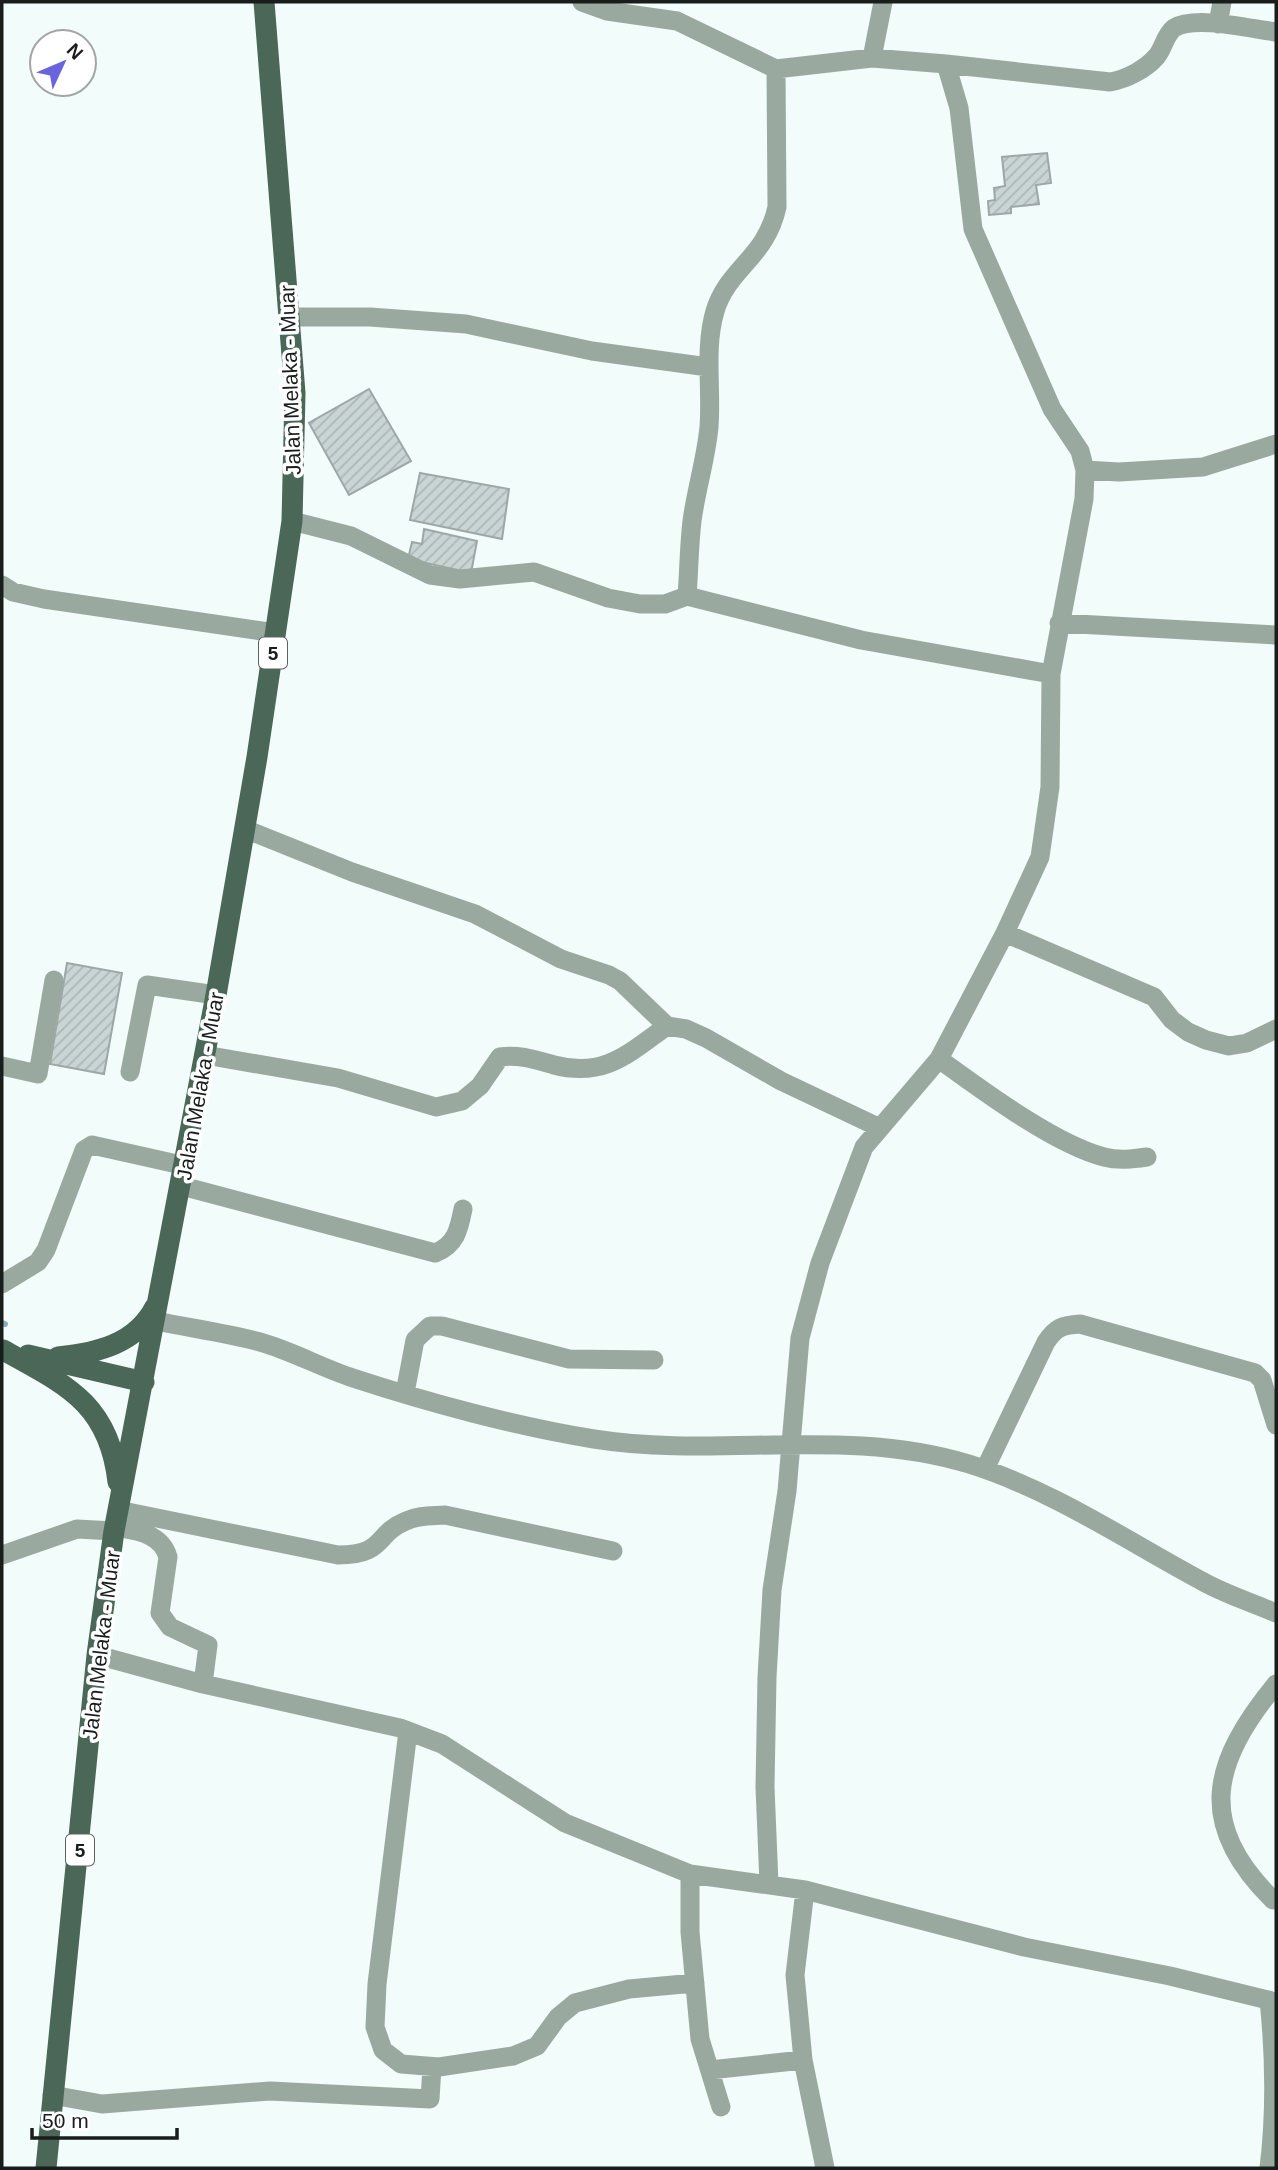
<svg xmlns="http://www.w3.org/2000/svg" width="1278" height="2170" font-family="Arial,sans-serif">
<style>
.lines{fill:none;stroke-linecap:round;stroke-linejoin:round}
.stream{stroke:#85b1bf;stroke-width:6}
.building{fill:url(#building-hatch);stroke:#9da7a7;stroke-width:2}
.minor{stroke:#99a9a0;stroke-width:19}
.major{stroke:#4a6757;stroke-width:21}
.labels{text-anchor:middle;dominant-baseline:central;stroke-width:7;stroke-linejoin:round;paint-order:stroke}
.shield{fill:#fff;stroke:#5e6160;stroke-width:2}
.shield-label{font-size:19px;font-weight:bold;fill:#191d1c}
.street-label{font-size:21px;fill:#191d1c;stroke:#fff}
</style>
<defs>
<pattern id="building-hatch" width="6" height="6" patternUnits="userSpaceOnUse" patternTransform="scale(1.75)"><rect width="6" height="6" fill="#c9d4d4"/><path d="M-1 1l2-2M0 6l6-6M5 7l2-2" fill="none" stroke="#acb6b5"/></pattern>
</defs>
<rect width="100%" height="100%" fill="#f2fcfa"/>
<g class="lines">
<!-- stream -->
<path class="stream" d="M2,1323L5,1324"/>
</g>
<!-- building -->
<path class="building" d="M1047,153L1051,183L1036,185L1039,204L1011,207V213L989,215L988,201L995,200L994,188L1005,186L1002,157Z
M369,389L411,461L349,495L309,423Z
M420,473L509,489L502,539L410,520Z
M424,529L477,541L471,573L408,559L412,542L422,544Z
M67,963L122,973L104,1074L50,1064Z"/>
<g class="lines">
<!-- minor -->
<path class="minor" d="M582,2L607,11L677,21L776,69L872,58
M1218,24L1222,2
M946,64L1110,82C1127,79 1146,69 1157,56C1164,47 1165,35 1174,28C1195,15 1251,29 1276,32
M289,317H370L466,324L592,351L708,367
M1085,470L1119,472L1203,467L1276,444
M292,521L351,536L430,575L460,579L534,572L608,598L640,604H665L687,596L861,640L1051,674
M2,585L13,592L44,599L276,633
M687,596C689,571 689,546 692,521C696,490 706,459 709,427C712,388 704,349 715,311C728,268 766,258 777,207L776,69
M1059,623L1276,635
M245,829L352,872L475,914L561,959L609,975L620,981L667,1026L686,1029L706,1038L781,1081L878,1127
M1005,933L1154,997L1172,1020L1188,1032L1206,1040L1229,1046L1247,1043L1276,1029
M205,1055L338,1078L436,1107L462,1101L480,1086L500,1057C519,1054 536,1060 554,1065C604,1078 628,1054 667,1026
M939,1059C982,1090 1054,1144 1104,1157C1119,1161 1133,1159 1147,1157
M2,1066L38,1074L54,980
M130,1072L147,985L216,995
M182,1186L435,1253C456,1245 459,1229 463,1209
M2,1284L38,1262L46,1250L84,1150L92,1145L186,1166
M156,1321C190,1328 226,1333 260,1342C292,1351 322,1368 353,1378C426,1402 518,1427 594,1439C719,1459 845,1426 969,1464C1052,1490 1124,1539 1200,1580C1224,1594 1251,1602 1276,1613
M405,1393L415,1340L430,1326H442L569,1359L654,1360
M985,1469L1046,1342C1056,1327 1063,1325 1080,1324L1255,1373L1262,1380L1276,1425
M118,1510L338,1555C386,1555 374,1534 406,1521C418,1515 432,1516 445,1515L613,1551
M115,1527C137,1531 161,1533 168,1557L160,1613L170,1627L208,1645L203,1684
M2,1555L77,1529L114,1531
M97,1655L203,1684L400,1728L442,1744L565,1823L690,1874L805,1890L1024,1947L1170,1976L1276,2002
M408,1731L377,1984L375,2027L383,2050L401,2064L439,2067L513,2056L537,2046L558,2017L575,2003L629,1989L695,1983
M690,1874V1932L700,2039L721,2107
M769,1884L765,1787L767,1677L772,1590L787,1491L800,1338L820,1263L864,1147L939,1059L1005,933L1040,857L1050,787L1051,674L1084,499L1085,470L1080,451L1052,409L973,229L959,108L946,64L872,58L883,2
M805,1890L795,1975L803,2060L825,2168
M1273,1900C1195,1823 1212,1762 1276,1684
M1269,2000C1275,2058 1276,2111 1269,2168
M710,2070L803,2060
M52,2095L102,2104L270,2091L430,2099L432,2067"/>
<!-- major -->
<path class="major" d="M3,1350C66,1385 109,1403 118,1482
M28,1355L144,1382
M58,1357C97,1353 136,1344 155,1307
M46,2168L97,1655L114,1531L216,995L257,757L292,521L295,393L264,2"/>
</g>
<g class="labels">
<!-- shield labels -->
<g class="shield">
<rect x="259" y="637.5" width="28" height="31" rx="5"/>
<rect x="66" y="1834.5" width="28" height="31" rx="5"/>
</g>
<g class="shield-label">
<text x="273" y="653">5</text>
<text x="80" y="1850">5</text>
</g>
<!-- street labels -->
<g class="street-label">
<text transform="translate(290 380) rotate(-92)">Jalan Melaka - Muar</text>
<text transform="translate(200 1086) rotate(-80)">Jalan Melaka - Muar</text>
<text transform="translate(101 1645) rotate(-83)">Jalan Melaka - Muar</text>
</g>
</g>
<!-- border -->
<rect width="1278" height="2170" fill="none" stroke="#191d1c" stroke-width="7"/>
<!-- north arrow -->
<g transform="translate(63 63) rotate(46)"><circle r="33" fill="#ffffff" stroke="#a3a5a4" stroke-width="2"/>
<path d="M0-5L12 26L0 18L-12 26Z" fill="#6964de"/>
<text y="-10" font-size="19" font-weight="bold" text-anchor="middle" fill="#191d1c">N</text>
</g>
<!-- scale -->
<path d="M32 2128v10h145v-10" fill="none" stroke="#191d1c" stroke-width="3.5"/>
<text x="42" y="2128" font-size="21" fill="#191d1c" stroke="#ffffff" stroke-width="5" paint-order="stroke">50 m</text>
</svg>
